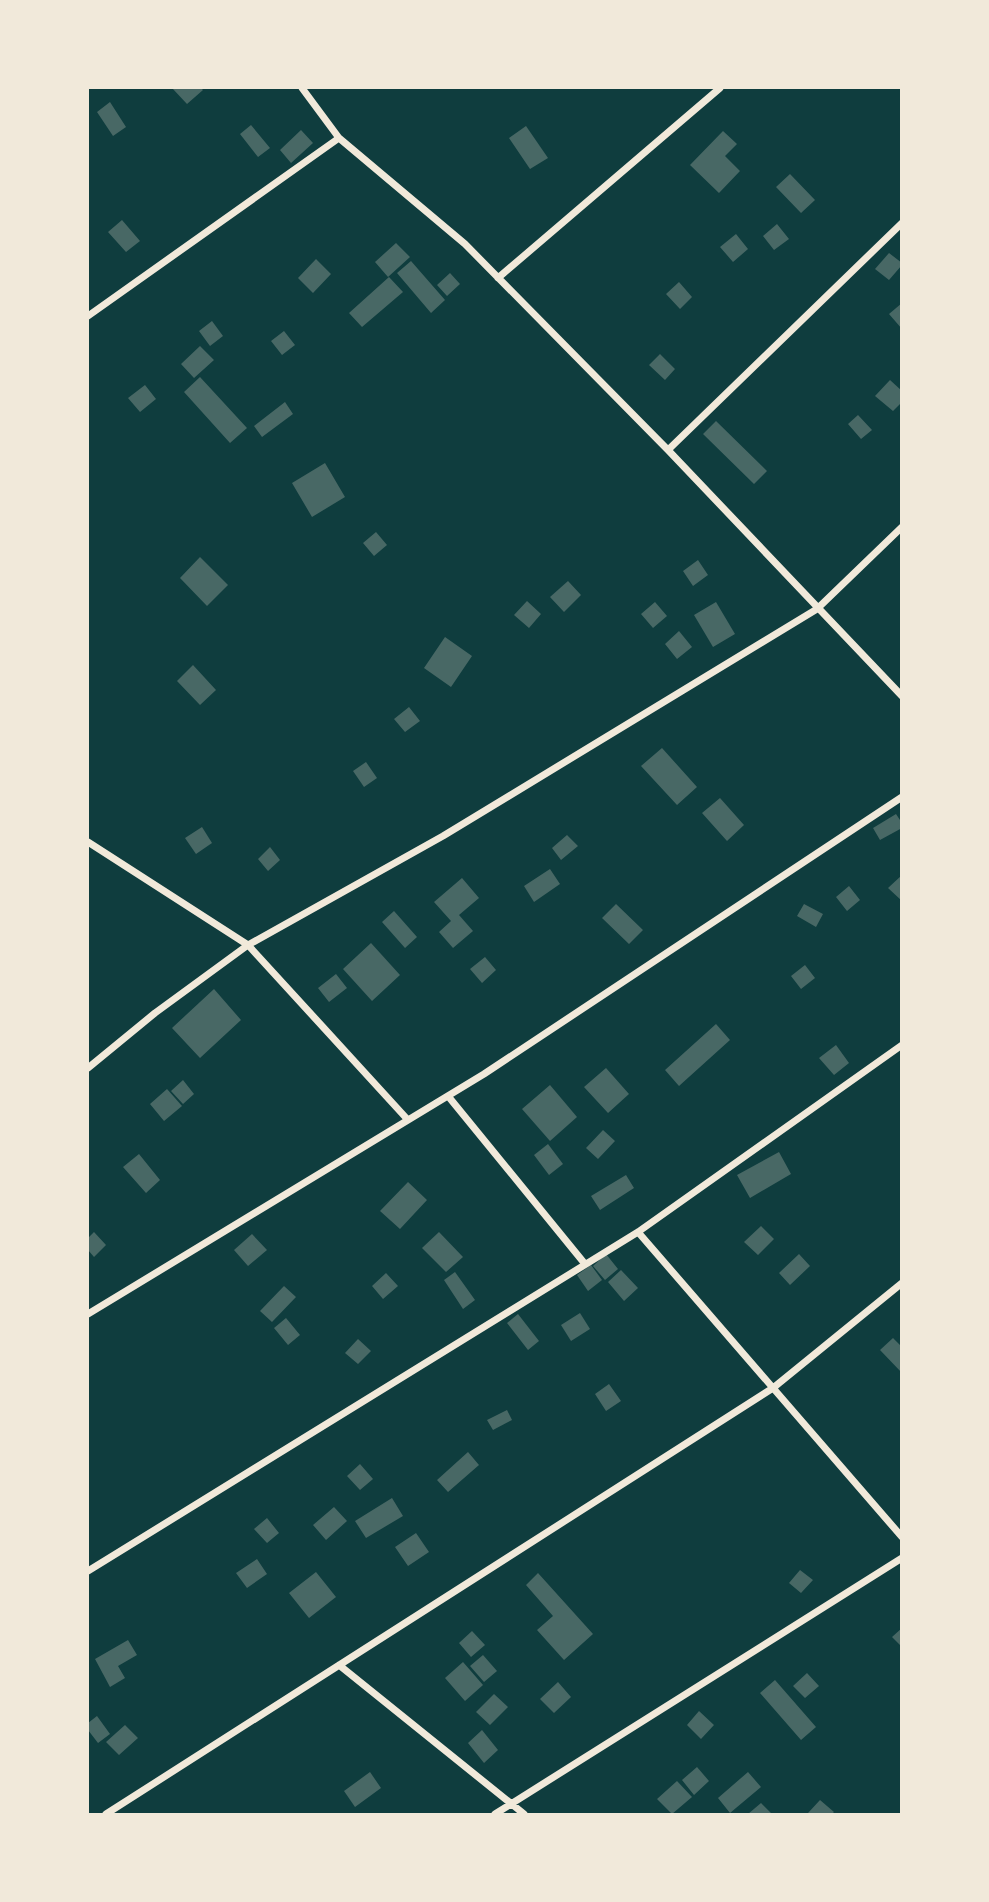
<svg xmlns="http://www.w3.org/2000/svg" width="989" height="1902" font-family="Arial,sans-serif">
<style>
.building{fill:#486865}
.lines{fill:none;stroke-linecap:round;stroke-linejoin:round}
.minor{stroke:#f1e9da;stroke-width:7}
</style>
<rect width="100%" height="100%" fill="#0f3d3e"/>
<!-- building -->
<path class="building" d="M172,88H201L203,90L187,104Z
M110,102L126,127L113,136L97,112Z
M251,125L270,148L258,157L240,134Z
M526,126L548,158L530,169L509,138Z
M301,130L313,143L291,163L280,150Z
M723,131L737,144L725,156L740,171L719,193L690,165Z
M790,174L815,200L801,213L776,187Z
M122,220L140,241L126,252L108,232Z
M777,224L789,239L774,250L763,236Z
M736,234L748,249L733,262L720,247Z
M396,243L410,257L388,277L375,262Z
M889,253L902,263V265L889,280L875,269Z
M316,259L331,274L313,293L298,278Z
M411,261L445,300L431,313L397,273Z
M450,273L460,284L447,296L437,285Z
M389,277L403,292L362,327L349,313Z
M679,282L692,297L680,309L666,294Z
M902,303V329L889,314Z
M212,321L223,336L210,346L199,331Z
M284,331L295,345L282,355L271,341Z
M200,346L214,360L194,378L181,364Z
M660,354L675,369L665,380L649,365Z
M200,377L247,428L230,443L184,392Z
M890,380L902,391V402L893,411L875,396Z
M145,385L156,399L140,412L128,398Z
M285,402L293,414L262,437L254,426Z
M858,415L872,430L861,439L848,424Z
M716,421L767,471L754,484L703,434Z
M325,463L345,497L312,517L292,483Z
M376,532L387,545L374,556L363,543Z
M200,557L228,585L207,606L180,578Z
M698,560L708,575L693,586L683,571Z
M568,581L581,595L564,612L550,597Z
M527,601L541,614L529,628L514,615Z
M655,602L667,616L653,628L641,614Z
M716,602L735,634L713,647L694,615Z
M679,631L692,647L677,659L665,644Z
M445,637L472,656L451,687L424,668Z
M193,665L216,690L200,705L177,681Z
M409,707L420,721L405,732L394,719Z
M662,748L697,787L677,805L641,766Z
M366,762L377,778L364,787L353,771Z
M720,798L744,825L727,841L702,813Z
M896,814L902,823V828L880,840L873,828Z
M202,827L212,843L196,854L185,838Z
M567,835L578,846L561,860L552,848Z
M270,847L280,860L268,871L258,859Z
M550,869L560,884L534,902L524,886Z
M902,875V901L888,888Z
M462,878L479,898L459,915L473,931L453,948L439,932L451,921L434,902Z
M849,886L860,900L847,911L836,897Z
M616,904L643,930L629,944L602,918Z
M804,904L823,914L816,927L797,916Z
M394,911L417,937L405,948L382,922Z
M371,943L400,975L372,1001L343,969Z
M485,957L496,970L482,983L470,969Z
M805,965L815,978L801,989L791,976Z
M336,974L347,988L329,1002L318,988Z
M214,989L241,1020L200,1058L172,1028Z
M716,1024L730,1040L679,1086L665,1070Z
M836,1045L849,1063L834,1075L819,1058Z
M606,1068L629,1094L608,1113L584,1087Z
M183,1080L194,1094L183,1104L171,1091Z
M550,1085L577,1117L550,1141L522,1109Z
M167,1089L182,1106L164,1121L150,1104Z
M603,1130L615,1141L598,1159L586,1148Z
M548,1144L563,1164L549,1175L534,1155Z
M779,1152L791,1174L750,1198L737,1175Z
M139,1154L160,1180L146,1193L123,1167Z
M626,1175L634,1188L600,1210L591,1196Z
M408,1182L427,1200L400,1229L380,1211Z
M761,1226L774,1239L758,1255L744,1242Z
M94,1232L106,1245L94,1257L88,1250V1238Z
M439,1232L463,1257L446,1272L422,1248Z
M252,1234L267,1250L248,1266L234,1250Z
M606,1254L618,1269L605,1280L593,1266Z
M799,1254L810,1266L790,1285L779,1273Z
M591,1265L602,1280L588,1291L577,1275Z
M621,1270L638,1288L624,1301L608,1282Z
M455,1272L475,1300L463,1309L444,1280Z
M386,1273L398,1286L383,1299L372,1286Z
M284,1286L296,1297L272,1322L260,1311Z
M580,1313L590,1329L571,1341L561,1325Z
M518,1314L539,1341L528,1350L507,1323Z
M286,1318L300,1335L288,1345L274,1328Z
M893,1338L902,1347V1373L880,1350Z
M358,1339L371,1351L358,1364L345,1353Z
M609,1384L621,1401L606,1411L595,1394Z
M507,1410L512,1420L493,1430L487,1420Z
M468,1452L479,1465L448,1492L437,1480Z
M360,1464L373,1479L360,1490L347,1476Z
M392,1498L403,1516L366,1538L355,1521Z
M334,1507L347,1521L326,1540L313,1525Z
M267,1518L279,1533L267,1543L254,1529Z
M416,1533L429,1552L408,1566L395,1547Z
M257,1559L267,1574L247,1588L236,1573Z
M800,1570L813,1580L801,1593L789,1583Z
M316,1572L336,1597L309,1618L289,1593Z
M538,1573L593,1634L564,1660L537,1630L553,1616L526,1585Z
M902,1628V1647L892,1637Z
M472,1631L485,1645L471,1657L459,1643Z
M128,1640L137,1655L118,1666L125,1678L110,1687L95,1659Z
M483,1655L497,1671L484,1682L470,1666Z
M463,1662L483,1685L465,1701L445,1678Z
M807,1673L819,1686L805,1698L793,1686Z
M775,1680L816,1727L801,1740L760,1693Z
M558,1682L571,1697L554,1713L540,1699Z
M494,1694L508,1707L490,1725L476,1712Z
M699,1711L714,1725L701,1739L687,1725Z
M97,1716L110,1734L98,1743L88,1730V1723Z
M125,1725L138,1738L119,1755L106,1742Z
M482,1730L498,1750L484,1763L468,1743Z
M697,1767L709,1781L694,1795L682,1780Z
M370,1772L381,1788L355,1807L344,1791Z
M748,1772L761,1787L730,1813L718,1798Z
M677,1781L692,1797L672,1814L657,1799Z
M820,1800L834,1812L832,1814L808,1813Z
M761,1803L772,1814H748Z"/>
<g class="lines">
<!-- minor -->
<path class="minor" d="M302,88L339,138L465,244L668,450L902,696
M498,278L720,88
M88,316L339,138
M668,450L902,223
M88,842L248,945L408,1120
M88,1068L155,1013L248,945L443,836L817,609L902,527
M448,1096L585,1264
M638,1232L902,1537
M88,1314L484,1074L902,797
M88,1571L638,1232L902,1045
M339,1665L524,1814
M106,1814L773,1388L902,1283
M495,1814L902,1558"/>
</g>
<!-- border -->
<rect width="989" height="1902" fill="none" stroke="#f1e9da" stroke-width="178"/>
</svg>
